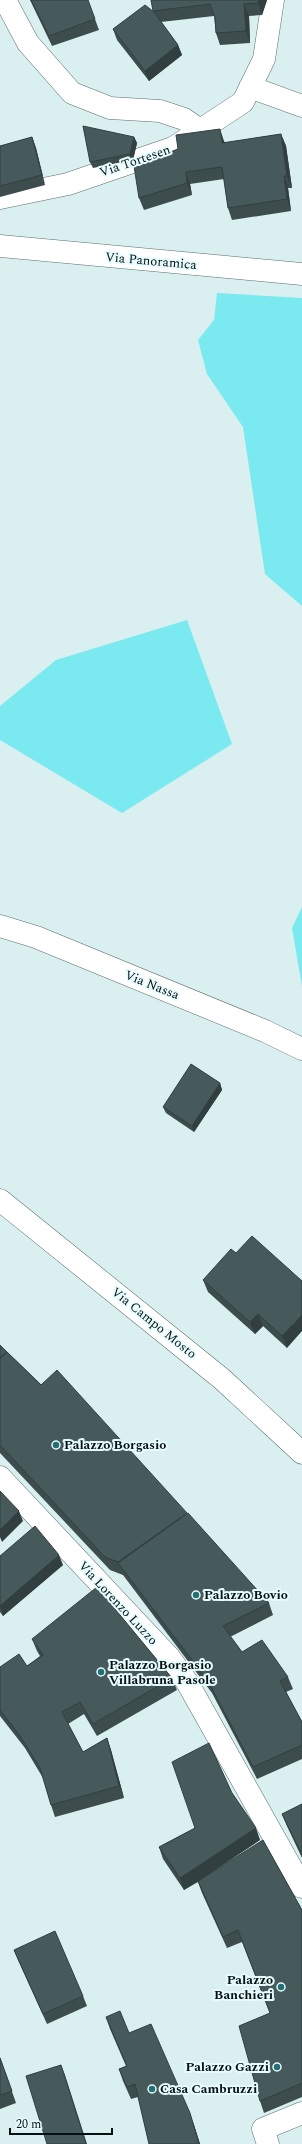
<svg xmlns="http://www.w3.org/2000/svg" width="302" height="2144" font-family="Spectral,serif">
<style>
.green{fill:#7ae9f0}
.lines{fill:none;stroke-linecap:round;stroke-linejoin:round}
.street-casing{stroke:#5b6e6f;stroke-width:23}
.secondary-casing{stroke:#5b6e6f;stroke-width:23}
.primary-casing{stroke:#5b6e6f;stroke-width:23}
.street{stroke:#fff;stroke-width:22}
.secondary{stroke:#fff;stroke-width:22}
.primary{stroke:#fff;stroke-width:22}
.wall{fill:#3d4d4e}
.shaded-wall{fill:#323f40}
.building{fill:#475a5b;stroke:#323f40}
.poi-dot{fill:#246f73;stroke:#e6fcfe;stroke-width:1.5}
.labels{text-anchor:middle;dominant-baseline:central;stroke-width:4;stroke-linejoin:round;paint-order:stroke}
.street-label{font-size:13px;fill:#091011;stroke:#e6fcfe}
.poi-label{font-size:13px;font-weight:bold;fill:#091011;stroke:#e6fcfe;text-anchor:start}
</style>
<rect width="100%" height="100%" fill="#d9eff0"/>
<!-- green -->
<path class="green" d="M217,293L302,298V606L265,574L243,427L207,374L198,340L214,320Z
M187,620L232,744L122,813L0,740V706L56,660Z
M302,907V986L292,928Z"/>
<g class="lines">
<defs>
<path id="street" d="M5,0L28,43L72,93L110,108L160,111L184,119L200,130
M250,87L302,106
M0,198L68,184L173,148L243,102L264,59L273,0
M0,926L36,937L265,1031L302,1049
M0,1477L169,1657L187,1682L302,1887
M268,2144L263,2129L302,2113"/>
<path id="secondary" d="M0,1200L222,1379L302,1453"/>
<path id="primary" d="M0,246L302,274"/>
</defs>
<!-- street casing -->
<use href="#street" class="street-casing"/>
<!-- secondary casing -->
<use href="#secondary" class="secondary-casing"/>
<!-- primary casing -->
<use href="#primary" class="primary-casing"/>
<!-- street -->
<use href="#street" class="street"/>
<!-- secondary -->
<use href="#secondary" class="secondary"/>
<!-- primary -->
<use href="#primary" class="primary"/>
</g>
<!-- wall -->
<path class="wall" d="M30,0H88L99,30L52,46Z
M151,0H267L262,15L249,16L250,43L220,45L216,33L214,16L161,22L178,45L182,55L149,81L117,40L113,29L154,12Z
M281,134L286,146L292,188H288L291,211L232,220L228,208L224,179L190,184L192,195L144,210L139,198L224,141L225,143Z
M32,137L36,148L45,185L0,197V146Z
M134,137L137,143L133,160L93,168L90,162Z
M220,1083L222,1090L194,1132L166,1113L163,1107Z
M236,1253L302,1281L287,1348L263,1326L255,1334L208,1292L203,1280Z
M0,1345L269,1603L273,1615L230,1637L242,1652L288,1677L293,1689L286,1692L302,1722V1759L257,1779L212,1693L123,1575L110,1570L0,1453Z
M0,1556L63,1565L3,1616L0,1612Z
M32,1639L172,1678L177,1690L97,1736L84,1714L68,1724L83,1752L107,1738L111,1750L124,1798L55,1817L51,1805L43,1778L25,1748L0,1716V1667L27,1666L40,1656L37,1651Z
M232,1793L260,1840L217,1869L302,1910V2097L264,2113L260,2101L270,2013L242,1942L227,1948L202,1893L198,1882L184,1890L163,1859L159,1847L195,1828Z
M302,1804V1858L286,1824L282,1814Z
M14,1950L83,1996L87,2006L47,2024L18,1960Z
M106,2017L129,2033L194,2125L200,2144H149L138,2097L131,2099L123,2081L119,2069L126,2066L110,2029Z
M0,2057L16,2103L0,2109Z"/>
<!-- shaded-wall -->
<path class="shaded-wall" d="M259,0H267L262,15L258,3Z
M244,4L249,16L250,43L246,31Z
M178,45L182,55L149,81L145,71Z
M220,129L224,141L227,155L222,143Z
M281,134L286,146L292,188L287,176Z
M32,137L36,148L45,185L42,175Z
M134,137L137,143L133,160L130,154Z
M186,172L190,184L192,195L187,183Z
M284,176L288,188L291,211L287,199Z
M220,1083L222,1090L194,1132L192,1126Z
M258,1314L263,1326L255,1334L250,1322Z
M302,1315V1331L287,1348L282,1336Z
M19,1511L23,1521L2,1542L0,1537V1530Z
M59,1555L63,1565L3,1616L0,1606Z
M107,1738L111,1750L124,1798L119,1786Z
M256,1828L260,1840L184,1890L180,1878Z
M61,2065L65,2075L87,2144H86Z
M190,2113L194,2125L200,2144H199Z"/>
<!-- building -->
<path class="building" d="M31,0H88L95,19L49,36Z
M151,0H259L258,3L244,4L246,31L216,33L215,17L210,4L153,11Z
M145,5L154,12L178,45L145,71L113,29Z
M83,126L134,137L130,154L90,162Z
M220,129L222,143L281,134L287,176H284L287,199L228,208L222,167L186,172L187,183L139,198L134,166L178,149L176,135Z
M32,137L42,175L0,186V146Z
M191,1064L220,1083L192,1126L163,1107Z
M252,1236L302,1281V1315L282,1336L258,1314L250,1322L203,1280L231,1249L236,1253Z
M0,1345L7,1352L0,1358Z
M7,1352L41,1385L57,1370L187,1513L118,1562L105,1557L0,1445V1358Z
M0,1491L19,1511L0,1530Z
M188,1513L269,1603L223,1626L242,1652L262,1640L288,1677L280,1681L302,1722V1745L253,1767L208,1681L118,1563Z
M35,1526L59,1555L0,1606V1556Z
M97,1587L172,1678L93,1724L80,1702L62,1712L83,1752L107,1738L119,1786L51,1805L40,1768L20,1736L0,1710V1667L19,1654L27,1666L43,1655L32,1639Z
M209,1743L232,1793L256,1828L180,1878L159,1847L195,1828L172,1762Z
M302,1804V1855L282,1814Z
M263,1840L302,1910V2083L260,2101L239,2026L270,2013L238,1930L223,1937L198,1881Z
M55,1931L83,1996L43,2014L14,1950Z
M120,2011L129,2033L151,2024L190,2113L199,2144H149L135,2084L127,2087L119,2069L127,2066L106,2017Z
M0,2058L12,2091L0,2095Z
M61,2065L86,2144H47L26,2076Z"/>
<!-- markers -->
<g class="poi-dot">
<circle cx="56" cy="1445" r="4"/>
<circle cx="196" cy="1595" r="4"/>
<circle cx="101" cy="1672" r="4"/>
<circle cx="281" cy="1987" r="4"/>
<circle cx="277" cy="2067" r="4"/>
<circle cx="152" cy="2089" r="4"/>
</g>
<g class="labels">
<!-- street labels -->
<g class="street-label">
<text transform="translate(135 161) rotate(-19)">Via Tortesen</text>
<text transform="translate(151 261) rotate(5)">Via Panoramica</text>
<text transform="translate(152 985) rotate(22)">Via Nassa</text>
<text transform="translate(154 1323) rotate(39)">Via Campo Mosto</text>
<text transform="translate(118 1603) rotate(47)">Via Lorenzo Luzzo</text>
</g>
<!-- poi labels -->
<g class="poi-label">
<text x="64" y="1445">Palazzo Borgasio</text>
<text x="204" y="1595">Palazzo Bovio</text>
<text x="109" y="1665">Palazzo Borgasio<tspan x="109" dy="15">Villabruna Pasole</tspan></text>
<text x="273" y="1980" text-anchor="end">Palazzo<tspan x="273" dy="15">Banchieri</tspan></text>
<text x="269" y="2067" text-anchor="end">Palazzo Gazzi</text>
<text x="160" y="2089">Casa Cambruzzi</text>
</g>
</g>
<!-- scale -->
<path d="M10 2128v6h102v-6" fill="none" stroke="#091011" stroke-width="2"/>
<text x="16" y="2128" font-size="12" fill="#091011" stroke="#e6fcfe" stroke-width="3" paint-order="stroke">20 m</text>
</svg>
